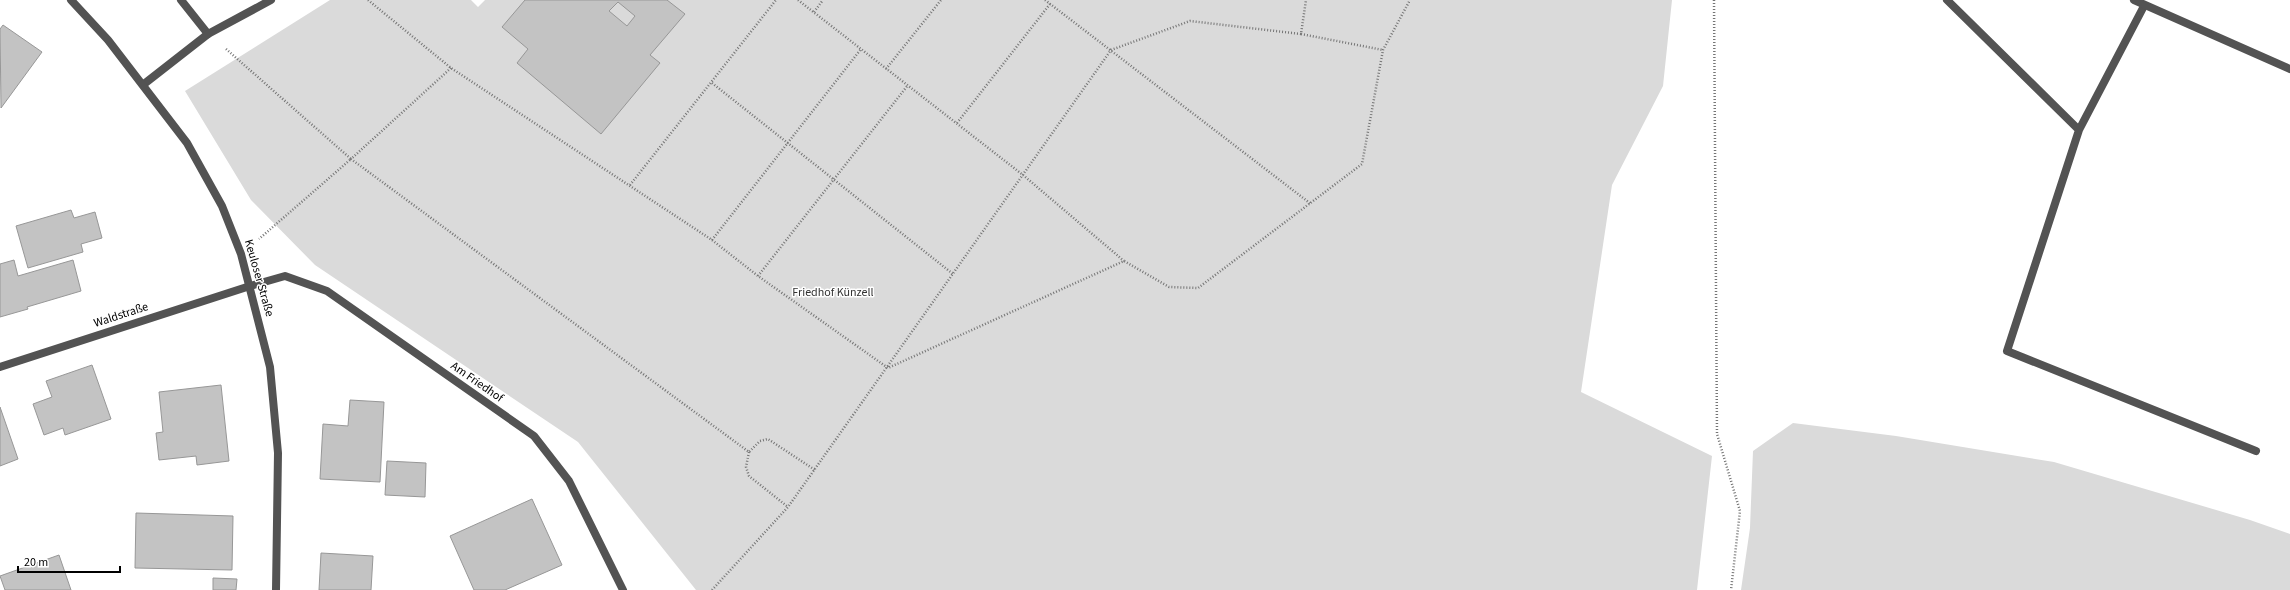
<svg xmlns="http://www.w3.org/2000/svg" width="2290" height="590" font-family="'Source Sans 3',sans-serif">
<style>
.green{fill:#dadada}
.building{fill:#c3c3c3;stroke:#979797;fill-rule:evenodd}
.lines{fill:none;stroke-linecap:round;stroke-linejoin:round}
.path{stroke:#757575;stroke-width:2.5;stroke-dasharray:1 2;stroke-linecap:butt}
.service{stroke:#535353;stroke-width:8}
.minor{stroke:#535353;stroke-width:8}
.tertiary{stroke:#535353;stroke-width:8}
.labels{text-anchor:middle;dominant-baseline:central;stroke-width:3;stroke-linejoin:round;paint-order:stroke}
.street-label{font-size:12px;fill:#000;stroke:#fff}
.park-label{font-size:12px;fill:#313131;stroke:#fff}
</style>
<rect width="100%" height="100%" fill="#fff"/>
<!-- green -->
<path class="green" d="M330,0H471L478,7L485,0H1672L1663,86L1612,185L1581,392L1712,456L1697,590H696L578,442L315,265L251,200L185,91Z
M1793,423L1896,436L2054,462L2250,520L2290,534V590H1741L1750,528L1753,451Z"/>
<!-- building -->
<path class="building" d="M525,0H667L685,14L650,55L660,63L601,134L517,63L528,49L502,27ZM618,2L635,16L627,26L609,11Z
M3,25L42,52L1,108L0,29Z
M71,210L74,218L95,212L102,238L81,244L83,252L28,268L16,226Z
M14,260L18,276L73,260L81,291L27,307L28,309L0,317V264Z
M92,365L111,419L65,435L63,428L44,435L33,404L52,397L46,381Z
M221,385L229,461L197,465L196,456L159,460L156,433L163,432L159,392Z
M350,400L384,402L380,482L320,479L323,424L348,426Z
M0,407L18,459L0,466Z
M387,461L426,463L425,497L385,495Z
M532,499L562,565L505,590H474L450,536Z
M136,513L233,516L232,570L135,568Z
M321,553L373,556L371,590H319Z
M59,555L71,590H5L0,576Z
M213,578L237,579L236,590H213Z"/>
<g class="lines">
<!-- path -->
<path class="path" d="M368,0L451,68L712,240L758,276L888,368L1124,261L1169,287L1198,288L1362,164L1383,50L1410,0
M798,0L1023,175L1124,261
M1045,0L1311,204
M1714,0L1717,434L1740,511L1731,590
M814,12L823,0
M1301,34L1383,50
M226,49L351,159L259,239
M451,68L351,159L749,452L760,441L768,439L815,470
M886,69L941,0
M712,83L953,274
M957,123L1050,4
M630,185L776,0
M712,240L861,49
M758,276L908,85
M749,452L746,467L749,476L788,507
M712,590L788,507L1111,50L1190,21L1301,34L1306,0"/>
<!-- service -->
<path class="service" d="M181,0L208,34
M1947,0L2079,130L2007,351L2256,451
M2079,130L2144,6"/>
<!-- minor -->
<path class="minor" d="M2134,0L2290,69
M144,84L208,34L271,0
M0,367L250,286L285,276L327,291L534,436L569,481L623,590"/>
<!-- tertiary -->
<path class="tertiary" d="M71,0L108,40L187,143L222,206L241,254L270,367L278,453L276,590"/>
</g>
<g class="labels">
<!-- street labels -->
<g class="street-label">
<text transform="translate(259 278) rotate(74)">Keuloser Straße</text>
<text transform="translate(121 315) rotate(-18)">Waldstraße</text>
<text transform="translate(477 382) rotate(35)">Am Friedhof</text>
</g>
<!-- park labels -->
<g class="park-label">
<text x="833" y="292">Friedhof Künzell</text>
</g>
</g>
<!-- scale -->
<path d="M18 566v6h102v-6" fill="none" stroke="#000000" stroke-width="2"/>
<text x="24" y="566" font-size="12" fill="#000000" stroke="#ffffff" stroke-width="3" paint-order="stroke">20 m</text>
</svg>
